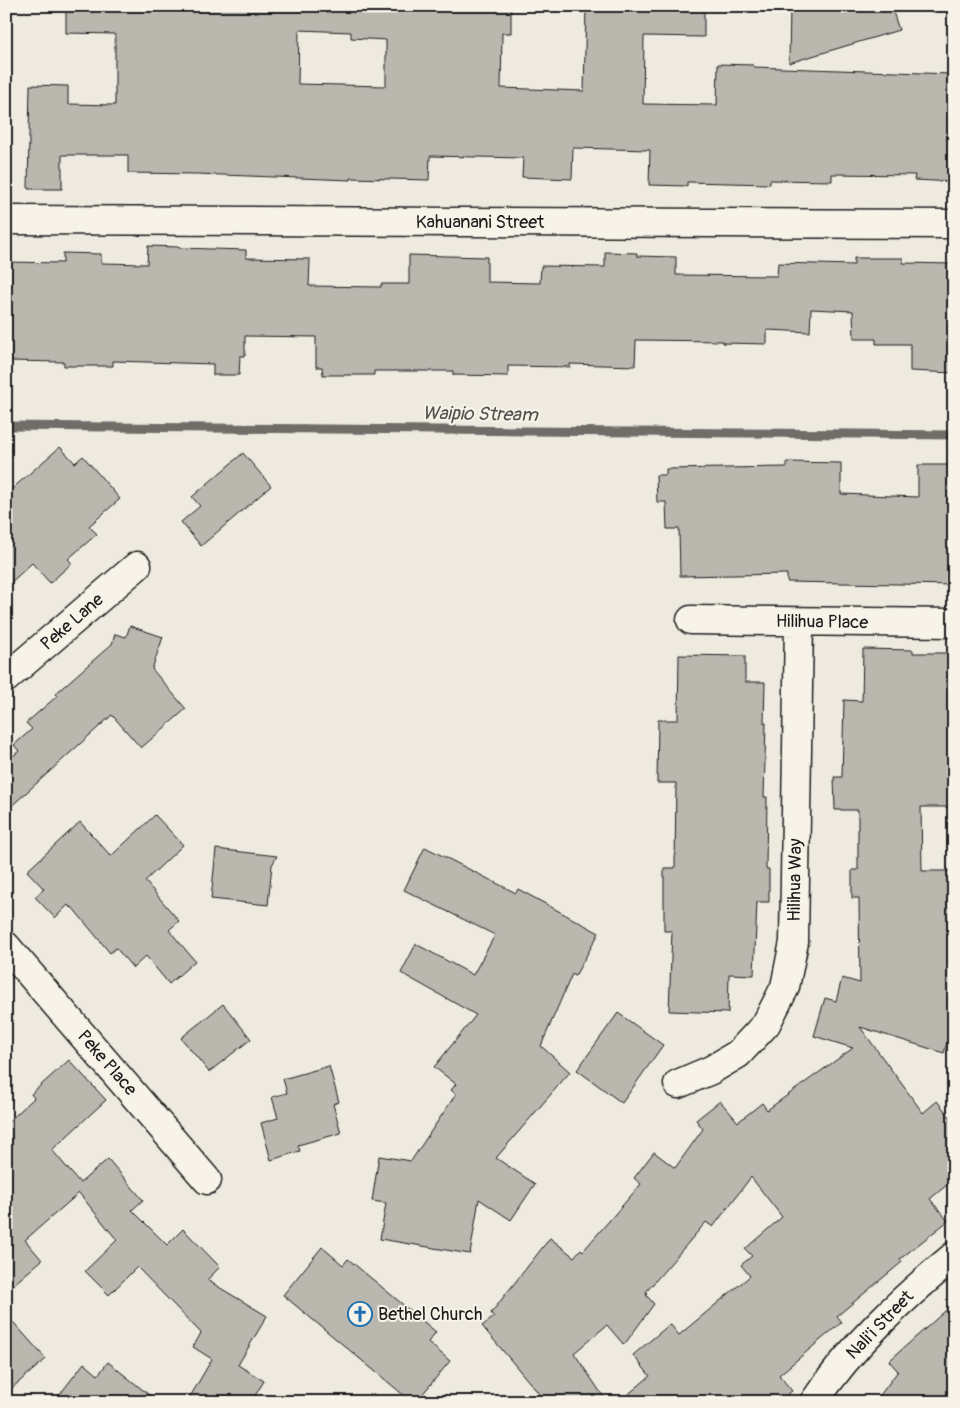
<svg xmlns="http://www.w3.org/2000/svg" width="960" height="1408" font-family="Pangolin,sans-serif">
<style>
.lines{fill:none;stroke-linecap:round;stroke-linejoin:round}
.stream{stroke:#6f6d69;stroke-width:9}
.building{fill:#bab7af;stroke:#1c1c1c;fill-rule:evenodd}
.street-casing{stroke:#1c1c1c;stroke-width:31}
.street{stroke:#f7f3e8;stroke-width:28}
.labels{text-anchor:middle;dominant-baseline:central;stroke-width:4;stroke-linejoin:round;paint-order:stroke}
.street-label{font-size:18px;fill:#1c1c1c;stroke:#f7f3e8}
.poi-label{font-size:18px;fill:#1c1c1c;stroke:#f7f3e8;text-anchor:start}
.water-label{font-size:19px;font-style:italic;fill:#535250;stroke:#f7f3e8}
</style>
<rect width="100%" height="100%" fill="#eeeae0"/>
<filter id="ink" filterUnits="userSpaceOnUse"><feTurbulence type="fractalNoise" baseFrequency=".02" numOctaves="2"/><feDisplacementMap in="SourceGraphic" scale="10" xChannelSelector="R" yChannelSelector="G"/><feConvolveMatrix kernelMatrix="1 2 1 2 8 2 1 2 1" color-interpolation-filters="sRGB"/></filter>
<g filter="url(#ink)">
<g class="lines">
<!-- stream -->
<path class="stream" d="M6,426L954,435"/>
</g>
<!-- building -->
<path class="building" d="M66,6H511V33H502L501,88L584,91L586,6H704V37L644,36L643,104L717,105L718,64L753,65L754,67L951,74L950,93L954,94V182L914,180L915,175L832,174V181L770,180V184L687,182V186L649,185L650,150L573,148L572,179L522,177L523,158L430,156L429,180L351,178V180L197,174L128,173V155H62V189H28L30,85L68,86V104L115,105V34L66,33ZM299,30L351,32V38L386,40V86L298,84Z
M790,6H891L899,30L789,63Z
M148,246L179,247V248L246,250V258L310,259L309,286L381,287V284H409V255L487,257V282L540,283L541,266L605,267V252L637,253V256L676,257V275L777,276L778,263L854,265V258H903V263L954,264V373L910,371V344H876V339H854L853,311L811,309L810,332L767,330V344L723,343V341L636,340L635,366L570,364V367L508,366V376L453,375V371H374V375H323L322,367H316V337L245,336V356H240L239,375H213V364L113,361V366H64V362L6,361V262L63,263V253L101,254V263L147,264Z
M60,447L75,463L83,456L120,499L89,526L97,534L68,559L72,563L50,583L32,563L6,587V494Z
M243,453L271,486L201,546L181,522L200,506L192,497Z
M787,462L841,463V494L918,497V465H954V585L787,582V574L680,576L679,529H667L666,502H657L656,475H666V469L787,467Z
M130,626L163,637L152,669L186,709L141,748L112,715L6,811V762L19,751L14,745L32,729L26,723L57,696L55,694L112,644L115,634L126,637Z
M863,649L913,650V653H952L954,807H921L922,871H954V1018L944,1053L860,1027L923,1113L937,1101L954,1122V1179L930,1199L948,1221L900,1259L902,1262L837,1316L842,1322L779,1375L792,1391L779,1402H619L650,1376L633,1355L670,1324L679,1335L750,1276L741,1265L752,1256L745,1249L782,1217L751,1177L713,1227L706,1222L646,1292L648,1293L646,1295L654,1304L624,1345L607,1325L574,1353L607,1402H546L482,1326L494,1317L491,1313L550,1238L574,1257L581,1249L583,1251L641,1184L634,1178L654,1152L675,1168L703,1129L696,1120L720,1101L738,1122L762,1103L767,1110L853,1048L814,1036L825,998L836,1001L842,978L860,983L859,898H852V870H858V810H835L834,777H842L844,700L862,701Z
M679,655L745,656V682H765L764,723H766L764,797H767L766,869H769V902H757L754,975L729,974L728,1013L669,1011L672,931H664V868H675L676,783H657L658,720H678Z
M155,815L183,845L145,881L179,921L169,930L195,961L169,984L146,956L133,968L116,948L110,953L72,907L71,908L68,905L55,918L35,897L44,889L27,871L80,822L111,856Z
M425,847L516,893L518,889L599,933L575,976L572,974L541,1046L570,1072L496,1158L535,1184L511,1220L479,1199L470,1254L380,1239L386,1203L372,1201L379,1156L411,1161L456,1094L451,1090L456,1084L434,1067L476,1015L401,973L416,944L473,975L495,935L404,890Z
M216,849L277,856L272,865L268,905L211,899Z
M223,1004L251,1039L209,1072L181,1038Z
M618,1013L663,1045L622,1103L577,1070Z
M69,1060L106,1100L52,1150L80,1183L108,1159L143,1200L132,1210L167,1245L183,1229L220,1267L207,1280L267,1316L238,1365L264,1381L251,1402H187L212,1359L193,1347L201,1333L137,1267L109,1295L85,1271L117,1240L79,1193L25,1240L42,1260L6,1291V1124L34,1098L31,1094Z
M329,1066L339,1102L333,1104L341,1133L298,1145L300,1151L271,1160L261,1123L278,1118L272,1097L287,1093L283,1079Z
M322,1247L343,1265L348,1259L436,1332L428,1342L450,1361L416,1402H412L283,1295Z
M954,1303V1402H875L898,1371L889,1361Z
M6,1314L46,1359L6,1393Z
M108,1362L158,1402H54L84,1363L98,1375Z"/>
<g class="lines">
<defs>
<path id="street" d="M6,220L954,224
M691,620L954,623
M6,678L137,566
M6,946L207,1180
M678,1084L711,1070L738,1054L766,1024L785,987L794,942L799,622
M814,1402C852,1345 902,1299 954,1256"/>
</defs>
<!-- street casing -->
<use href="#street" class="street-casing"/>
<!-- street -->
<use href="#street" class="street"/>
</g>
</g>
<!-- icons -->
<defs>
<symbol id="church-ring" viewBox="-11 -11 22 22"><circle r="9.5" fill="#f7f3e8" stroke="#1f6fb2" stroke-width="1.5"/><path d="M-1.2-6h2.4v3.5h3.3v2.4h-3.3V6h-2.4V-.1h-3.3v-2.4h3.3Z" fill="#1f6fb2"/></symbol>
</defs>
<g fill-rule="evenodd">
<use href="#church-ring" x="346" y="1300" width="28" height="28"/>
</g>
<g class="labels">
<!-- street labels -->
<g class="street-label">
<text x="480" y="222">Kahuanani Street</text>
<text transform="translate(72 622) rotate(-41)">Peke Lane</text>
<text transform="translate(822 622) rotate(1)">Hilihua Place</text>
<text transform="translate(795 880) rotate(-89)">Hilihua Way</text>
<text transform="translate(107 1063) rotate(49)">Peke Place</text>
<text transform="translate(880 1325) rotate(-46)">Nali'i Street</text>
</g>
<!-- poi labels -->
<g class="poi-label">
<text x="378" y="1314">Bethel Church</text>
</g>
<!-- water labels -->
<g class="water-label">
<text transform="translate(480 414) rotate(1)">Waipio Stream</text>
</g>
</g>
<!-- margin -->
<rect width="960" height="1408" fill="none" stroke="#f7f3e8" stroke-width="25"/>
<rect x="12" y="12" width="935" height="1383" fill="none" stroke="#1c1c1c" stroke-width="2" filter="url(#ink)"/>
</svg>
